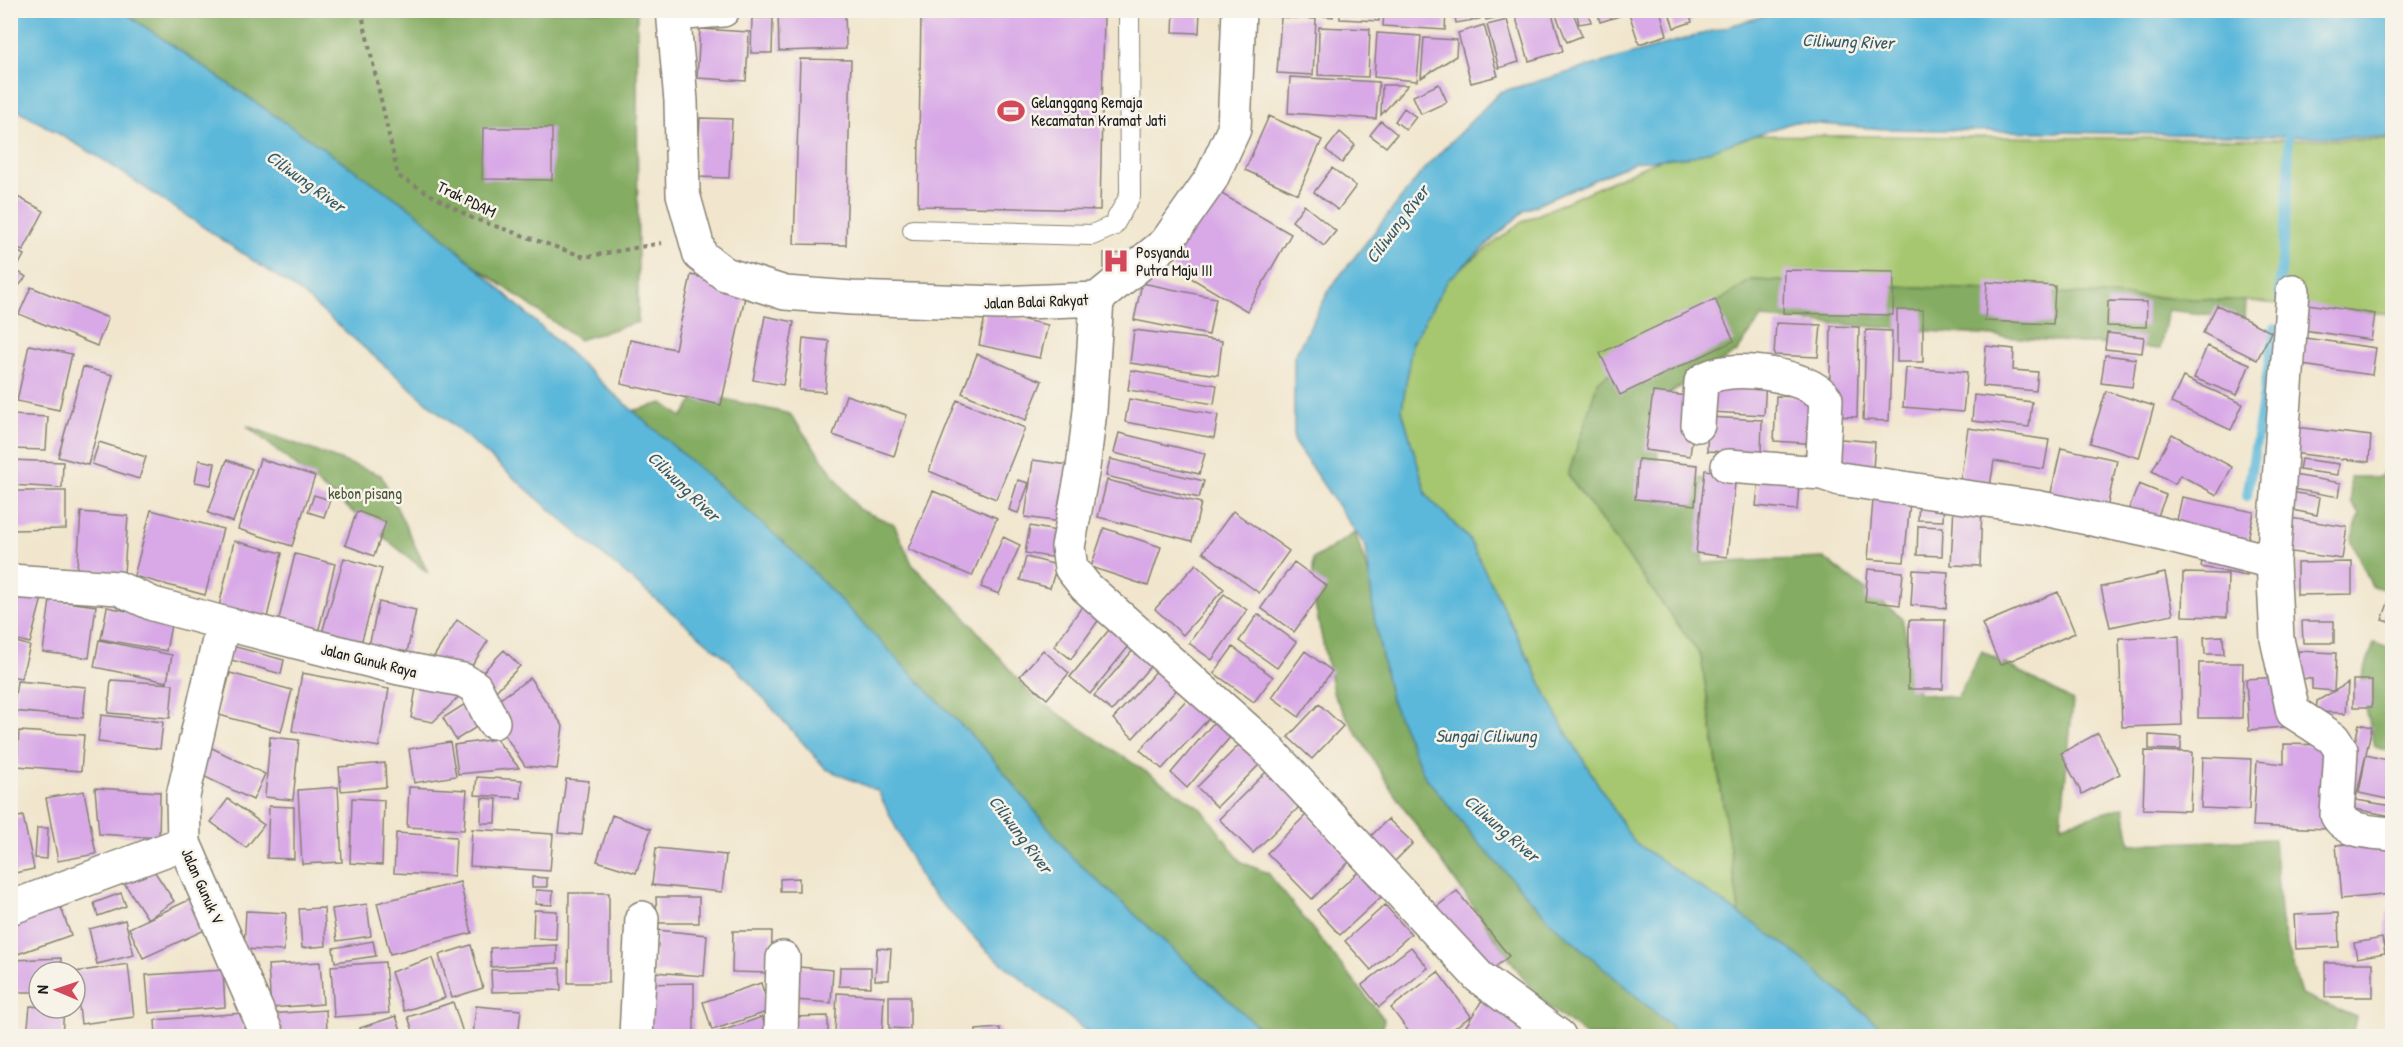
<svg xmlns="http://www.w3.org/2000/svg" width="2403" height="1047" font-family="'Patrick Hand',sans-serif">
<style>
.green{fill:#a6c770;stroke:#617246;stroke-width:1.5}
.forest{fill:#84ac62;stroke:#50643f;stroke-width:1.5}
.water{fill:#5cb8da;stroke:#3c6a7b;stroke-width:1.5}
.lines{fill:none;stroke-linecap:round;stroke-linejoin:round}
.stream{stroke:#5cb8da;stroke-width:10}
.building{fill:#d8a8e7}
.service-casing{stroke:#868174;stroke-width:22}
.minor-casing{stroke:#868174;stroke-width:36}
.path{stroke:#868174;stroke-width:4;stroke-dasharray:4.5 4.5;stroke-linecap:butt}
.service{stroke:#fff;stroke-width:20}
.minor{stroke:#fff;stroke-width:33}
.labels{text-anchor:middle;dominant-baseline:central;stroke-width:5;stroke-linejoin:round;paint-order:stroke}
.poi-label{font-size:16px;fill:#1c1c1c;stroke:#f7f3e8;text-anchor:start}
.street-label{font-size:16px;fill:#1c1c1c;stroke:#f7f3e8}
.park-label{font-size:16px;fill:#4c5839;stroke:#f7f3e8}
.water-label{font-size:18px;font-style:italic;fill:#365a68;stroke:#f7f3e8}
</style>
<rect width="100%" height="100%" fill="#f7f3e8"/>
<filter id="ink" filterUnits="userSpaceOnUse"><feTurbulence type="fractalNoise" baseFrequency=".0167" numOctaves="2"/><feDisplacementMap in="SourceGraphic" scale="12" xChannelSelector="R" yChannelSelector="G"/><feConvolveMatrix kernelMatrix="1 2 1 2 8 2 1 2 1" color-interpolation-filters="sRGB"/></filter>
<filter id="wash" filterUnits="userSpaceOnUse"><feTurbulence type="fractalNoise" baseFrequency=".008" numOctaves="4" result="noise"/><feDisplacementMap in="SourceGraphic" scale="24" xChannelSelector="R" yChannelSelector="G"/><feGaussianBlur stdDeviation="1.35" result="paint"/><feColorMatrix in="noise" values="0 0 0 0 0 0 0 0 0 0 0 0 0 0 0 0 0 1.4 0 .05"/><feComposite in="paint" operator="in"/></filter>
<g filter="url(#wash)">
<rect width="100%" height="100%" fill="#f1e6cd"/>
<!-- green -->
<path class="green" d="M1713,135L2392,140V314L2246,301L1751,280L1568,475L1701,656L1753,1003L1548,769L1398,436L1391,321L1522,222Z"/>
<!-- forest -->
<path class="forest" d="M110,11H637L638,322L579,340L329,162Z
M1751,280L2246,301L2245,319L2168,310L2160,349L1761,318L1736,353L1652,404L1659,467L1707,480L1703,563L1824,558L1902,618L1918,693L1957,698L1982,651L2073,701L2061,825L2124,807L2130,844L2274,839L2281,922L2301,995L2356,1017L2352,1036H1801L1753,1003L1701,656L1568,475L1598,381Z
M699,393L790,414L858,509L894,524L913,566L961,612L1032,696L1202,809L1241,862L1268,873L1384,1019L1381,1036H1265L1073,879L628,412L663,403L682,417Z
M247,426L381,475L428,573Z
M2392,460V591L2372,586L2351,540L2360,514L2351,503L2350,477H2380Z
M1355,533L1442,791L1689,1036H1587L1538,999L1393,792L1334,696L1313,596V559Z
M2374,643L2392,649V752L2375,747L2360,682Z"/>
<!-- water -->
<path class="water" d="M11,10L122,11L416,212L614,394L790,548L990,755L1072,857L1268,1036H1092L987,951L924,885L878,791L826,769L732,663L591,545L300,292L102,159L11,106Z
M1785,10L2392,11V138L1883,129L1794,122L1694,156L1635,162L1525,210L1448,280L1412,343L1402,410L1427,496L1469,539L1563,727L1633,841L1788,947L1891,1036H1682L1554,925L1477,841L1424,775L1391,700L1374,618L1366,547L1294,442V357L1331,287L1425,168L1500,92Z"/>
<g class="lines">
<!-- stream -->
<path class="stream" d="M2279,294L2289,175L2288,124
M2247,496L2275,328"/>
</g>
<g id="blocks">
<!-- building -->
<path class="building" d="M778,10H845L846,49L779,51Z
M1174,10H1200L1199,33L1173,32Z
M1257,10H1333V17Z
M1340,10H1380L1379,21L1340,19Z
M1384,10H1446L1445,30L1383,26Z
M1454,10H1479L1480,19L1456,23Z
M1483,10H1500L1502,17L1486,20Z
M1529,10H1551L1563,51L1529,61L1515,15Z
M1554,10H1572L1582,36L1567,42Z
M1576,10H1588L1591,22L1579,24Z
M1597,10H1622L1623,15L1600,22Z
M1628,10H1660L1667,35L1639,44Z
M1668,10H1688L1692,22L1674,28Z
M921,12L1104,15L1100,210L918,206Z
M1281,17L1316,19L1313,75L1277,73Z
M752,18H773L772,53H751Z
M1507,20L1519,62L1499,68L1487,25Z
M1484,25L1498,76L1471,83L1458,33Z
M1319,27L1370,29L1368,77L1318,75Z
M700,29L749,32L746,81L697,78Z
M1377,33L1421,36L1417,81L1374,77Z
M1424,38L1457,40L1456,56L1421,78Z
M800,59L851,60L846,245L794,244Z
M1290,77L1379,82L1376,119L1288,113Z
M1439,84L1447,102L1421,114L1413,96Z
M1382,85H1408L1381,115Z
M1404,108L1416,117L1406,130L1395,121Z
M1269,116L1322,140L1298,194L1245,170Z
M700,118L732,119L729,178L697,177Z
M1381,121L1397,134L1386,147L1370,135Z
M483,128H552V180L482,179Z
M1340,132L1355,145L1342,163L1326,150Z
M1332,168L1356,186L1338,210L1314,192Z
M1208,186L1291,234L1247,311L1164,262Z
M10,193L44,211L23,251L10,245Z
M1304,205L1336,231L1324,246L1292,221Z
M10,247L24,255L16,270L26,277L14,292L10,289Z
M1104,253L1129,254V269L1104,268Z
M1784,270L1894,272L1893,315L1783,313Z
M691,275L747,288L721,405L621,384L630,340L675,349Z
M1987,282L2055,286L2053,324L1985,321Z
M1142,283L1216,298L1209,335L1134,320Z
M31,287L108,318L97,346L19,314Z
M1715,299L1734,341L1620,395L1600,353Z
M2108,301L2147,302L2146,327L2107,326Z
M2301,303L2375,314L2371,340L2297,329Z
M2217,305L2271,332L2257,360L2203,333Z
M1897,310H1923V362H1897Z
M986,312L1048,325L1040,358L979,345Z
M765,316L794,322L783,385L753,380Z
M1776,323L1821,325L1818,357L1774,355Z
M1831,326L1859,327L1857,417L1829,416Z
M1134,330L1222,341L1218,375L1130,363Z
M1866,330L1892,331L1889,421L1863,420Z
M2107,333L2144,337L2142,353L2105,349Z
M803,338L829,341L825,392L799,390Z
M2305,338L2376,348L2372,375L2302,365Z
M29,345L72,354L59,410L17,401Z
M1986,346L2014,349L2013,370L2038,372L2036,391L1983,386Z
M2207,346L2250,364L2237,395L2194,378Z
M977,354L1042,381L1026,420L962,393Z
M2105,355L2136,359L2132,387L2101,383Z
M83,367L113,375L88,465L58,457Z
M1906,368L1967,372L1963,412L1903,407Z
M1131,370L1217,385L1214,404L1128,390Z
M1713,377L1766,380L1764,415L1711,412Z
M2183,377L2243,404L2231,430L2171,403Z
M2106,391L2154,406L2139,458L2090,443Z
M1653,392L1697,397L1690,456L1645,450Z
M846,395L907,415L894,456L833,435Z
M1974,395L2032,402L2029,427L1972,421Z
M1776,396L1822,398L1819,444L1774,441Z
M1129,399L1218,415L1214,438L1125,422Z
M957,400L1025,428L996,499L929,471Z
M10,415L48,417L46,450L10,449Z
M1708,417L1762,420L1761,454L1707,451Z
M2286,426L2371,436L2369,462L2283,452Z
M1968,428L2049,440L2044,469L1994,461L1990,487L1960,482Z
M1119,433L1205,454L1199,474L1114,453Z
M2172,434L2232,467L2217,495L2180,475L2175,484L2152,471Z
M1830,438L1875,442L1873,469L1828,466Z
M99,442L146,457L139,479L92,464Z
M2061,448L2117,460L2105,518L2048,506Z
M260,459L315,476L292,546L238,529Z
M1110,459L1204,481L1199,498L1106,476Z
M1638,459L1698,465L1695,505L1635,499Z
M2301,459L2339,464L2338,475L2299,470Z
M10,460L63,462L62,488L10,485Z
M199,460L215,463L211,485L195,482Z
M227,460L252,469L233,522L208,513Z
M1033,460L1075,466L1067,523L1025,517Z
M1760,469L1800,473L1797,510L1756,506Z
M1705,470L1736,474L1727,557L1696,553Z
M2282,473L2341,483L2339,497L2280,487Z
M1018,480L1029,483L1018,513L1009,510Z
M1107,480L1201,503L1192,541L1098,517Z
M2139,484L2166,495L2153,529L2125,518Z
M1874,489L1911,492L1904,562L1868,559Z
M13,491H66V529L13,530Z
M933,491L997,518L972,576L908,549Z
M2285,491L2320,497L2317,515L2282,508Z
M314,495L330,500L324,517L308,512Z
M2182,497L2254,512L2247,544L2175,529Z
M1919,498L1944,499L1943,521L1918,520Z
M1954,504L1982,505L1980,566L1951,565Z
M151,510L223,529L205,595L134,576Z
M357,511L386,522L374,556L345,545Z
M1233,511L1289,551L1259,593L1203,552Z
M81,512L128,516L124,573L77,569Z
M2284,517L2347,527L2342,559L2278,550Z
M1030,526L1067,533L1062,559L1025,553Z
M1918,526L1943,527L1942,556L1917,555Z
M1104,528L1161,547L1148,586L1091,567Z
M1003,537L1020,545L999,594L981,587Z
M234,541L282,553L266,622L218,611Z
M2204,551L2250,559L2247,576L2201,567Z
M295,554L335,564L316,641L276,631Z
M1026,557L1057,565L1050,588L1020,580Z
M344,558L382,569L360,647L321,636Z
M1294,562L1327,586L1294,632L1261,608Z
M2352,562V594L2297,595V563Z
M1196,564L1224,589L1183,635L1155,609Z
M1868,569L1903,572L1900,605L1865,601Z
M1913,570L1948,572L1946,608L1911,605Z
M2165,573L2173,614L2110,627L2101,587Z
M2183,573L2228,574L2227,617L2182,616Z
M10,590L42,598L30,643L10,638Z
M2058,592L2075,633L2000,665L1982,624Z
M2392,592V623L2382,620Z
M1091,594L1108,607L1071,659L1054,646Z
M1224,594L1247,610L1212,660L1189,643Z
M50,600L96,606L89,658L43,652Z
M379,602L416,610L405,662L367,654Z
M107,607L172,620L166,651L101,639Z
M1258,614L1296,642L1277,668L1239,641Z
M1118,619L1138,635L1090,694L1070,677Z
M457,620L488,641L464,678L433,658Z
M1909,620H1945L1943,689H1908Z
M2302,621H2334V643H2303Z
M2179,636L2182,725L2122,727L2119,638Z
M2223,636L2224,654H2205L2204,637Z
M10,640L30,646L21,678L10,676Z
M99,640L172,655L167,682L94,667Z
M1140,642L1158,657L1112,711L1094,696Z
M232,646L284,660L281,674L228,659Z
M1233,647L1273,677L1254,702L1214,673Z
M504,650L520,666L493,694L477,678Z
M1043,650L1069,673L1047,699L1020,676Z
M1305,651L1332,671L1299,717L1272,697Z
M2298,651L2336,653L2334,691L2312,689V679L2297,678Z
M2199,663H2243L2242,718H2198Z
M1159,668L1179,687L1133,738L1113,719Z
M230,673L292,690L281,732L219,715Z
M302,673L389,689L379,747L292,731Z
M418,676L469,687L433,722L411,718Z
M2282,677L2284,727L2249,730L2246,679Z
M530,678L563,726L557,769L525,766L487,708Z
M111,680L173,684L170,718L108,713Z
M2353,680H2372V707H2353Z
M17,681L86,687L83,718L13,711Z
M2348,683L2346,713L2316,712L2317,701Z
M1191,695L1212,715L1162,769L1140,750Z
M473,699L486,721L456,740L443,718Z
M1319,704L1343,726L1312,759L1288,737Z
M101,715L163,722L160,749L98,742Z
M1220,715L1237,729L1187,788L1171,773Z
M2359,724L2372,727L2356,798L2343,795Z
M19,731L84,735L81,771L17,766Z
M2098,733L2120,774L2082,794L2061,753Z
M1249,735L1269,755L1217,807L1197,787Z
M2149,735L2181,737V750L2149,749Z
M270,737L299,740L293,800L265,797Z
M496,739L519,768L458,774L454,745Z
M450,742L456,776L414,783L409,749Z
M2284,744L2330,745L2328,829L2253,826L2257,761L2284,764Z
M210,747L265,774L253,800L197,773Z
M2145,751L2192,752L2190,811L2143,809Z
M2366,755L2392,761V800L2359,793Z
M2203,757L2251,759L2249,810L2201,808Z
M385,763L386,787L341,791L339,767Z
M1271,767L1305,801L1253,853L1219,819Z
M477,777L522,780L521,798L475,795Z
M566,779L589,781L582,835L559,833Z
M338,787L342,862L302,864L298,790Z
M409,787L467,790L464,830L407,827Z
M95,788L160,792L159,838L99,834Z
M84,791L96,854L58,861L46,798Z
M352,798L384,800L382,865L350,863Z
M482,798L497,799L496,823H481Z
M228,799L264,825L246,848L211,822Z
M2350,799L2392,806V816L2349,808Z
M269,806L294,807V859L267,858Z
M1307,814L1351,860L1312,899L1267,853Z
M612,815L651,829L636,873L597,861Z
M23,816L34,869L10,874V819Z
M1388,819L1413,843L1394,862L1369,838Z
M37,828H48L47,859L35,858Z
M472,829L553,834L550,871L470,866Z
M396,833L456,837L454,876L394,873Z
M2389,841L2392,894L2341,899L2336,845Z
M656,848L726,855L722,892L652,885Z
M147,860L174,901L148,919L120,877Z
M1358,872L1381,897L1340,935L1317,910Z
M532,877L547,878V887H532Z
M799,878V891H780V879Z
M460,882L472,933L390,954L377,903Z
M536,890L553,891L552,905L535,904Z
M1457,891L1509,956L1483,977L1431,911Z
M121,893L126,906L98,916L94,903Z
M569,893H609V983H568Z
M656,897H699V923H657Z
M191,899L205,930L143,958L129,928Z
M58,900L71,935L15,955L10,942V918Z
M367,904L371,936L337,941L332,909Z
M1385,905L1411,934L1371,970L1345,941Z
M324,908L326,946L302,948L299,909Z
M534,910L557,911L556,939L533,938Z
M246,911L286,913L284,951L244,949Z
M2387,912H2392V946L2385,945Z
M2338,913L2339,947L2296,949L2294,915Z
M125,920L134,955L97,964L89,929Z
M657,930L707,935L704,976L654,972Z
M733,931H772L771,973L732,972Z
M2382,938L2385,953L2357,958L2354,943Z
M373,941L376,956L335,962L333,948Z
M471,945L483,988L452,998L439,955Z
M557,945V963L491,967L490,948Z
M1411,947L1428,968L1379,1007L1362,985Z
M877,948L891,949L889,980H875Z
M61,958V972H39V992H13V960Z
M432,958L445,998L404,1011L391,972Z
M320,962L323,1004L271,1008L268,965Z
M385,962L389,1013L334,1017L331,966Z
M2325,963H2373V997H2325Z
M128,964L134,1017L81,1024L75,972Z
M787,966L833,970L831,1003L784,999Z
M840,967H871V987L839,986Z
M560,968L561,990L492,992L491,970Z
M223,970L225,1007L149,1013L146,975Z
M1438,972L1471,1016L1443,1036H1412L1391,1008Z
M694,983V1036H643V984Z
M761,983L770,1011L712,1030L703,1002Z
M837,993L884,996L882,1035L835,1033Z
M889,996H910V1029L889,1028Z
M1482,1000L1541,1036H1460Z
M453,1002L464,1036H415L408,1017Z
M30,1006L64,1009L62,1036H27Z
M476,1006L521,1010L518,1036H473Z
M326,1010L327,1032L270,1035L269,1014Z
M243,1013L245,1036H156L155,1020Z
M396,1016L403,1036H363L360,1028Z
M828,1016V1036H790V1017Z
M762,1017L769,1036H707Z
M1000,1028V1036H976V1030Z
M359,1030L360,1036H329V1035Z"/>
</g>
</g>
<g filter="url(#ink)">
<use href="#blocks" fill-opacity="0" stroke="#868174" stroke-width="1.5"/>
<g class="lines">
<defs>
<path id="service" d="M913,230L1092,235L1113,226L1130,196L1129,10"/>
<path id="minor" d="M673,10L681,101L683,194L700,255L725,274L785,293L852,298L1000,303L1097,299L1166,243L1211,179L1234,129L1239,10
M673,14L723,10
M2293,291L2273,562L2277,639L2293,712L2333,738L2341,750L2337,815C2346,833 2375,832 2392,834
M1097,299L1090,411L1083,468L1068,547L1071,568L1086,587L1263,744L1479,977L1559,1036
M1698,425L1701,382C1723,361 1809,374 1826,399L1822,473
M1728,466L1822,473L1840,479L2035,507L2146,530L2273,562
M10,581L118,588L153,604L223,623L399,668L463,680L475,687L493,722
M223,623L183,796L184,843L268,1036
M10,908L184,843
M636,1036L642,918
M781,1036L783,958"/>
</defs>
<!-- service casing -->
<use href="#service" class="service-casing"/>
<!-- minor casing -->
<use href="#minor" class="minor-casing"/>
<!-- path -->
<path class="path" d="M361,10L398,176L472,218L585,257L662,243"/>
<!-- service -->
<use href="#service" class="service"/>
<!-- minor -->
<use href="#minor" class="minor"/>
</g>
</g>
<!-- icons -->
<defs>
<symbol id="stadium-bare" viewBox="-9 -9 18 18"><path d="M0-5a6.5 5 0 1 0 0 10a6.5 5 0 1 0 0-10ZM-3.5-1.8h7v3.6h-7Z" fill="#d1495b" stroke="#f7f3e8" stroke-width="2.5" paint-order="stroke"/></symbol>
<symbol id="hospital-bare" viewBox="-9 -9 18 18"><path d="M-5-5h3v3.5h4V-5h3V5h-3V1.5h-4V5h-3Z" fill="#d1495b" stroke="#f7f3e8" stroke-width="2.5" paint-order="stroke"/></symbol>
</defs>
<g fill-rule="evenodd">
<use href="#stadium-bare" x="992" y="92" width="38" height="38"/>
<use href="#hospital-bare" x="1097" y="242" width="38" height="38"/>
</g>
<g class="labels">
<!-- poi labels -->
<g class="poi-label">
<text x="1031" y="102">Gelanggang Remaja<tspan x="1031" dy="18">Kecamatan Kramat Jati</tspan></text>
<text x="1136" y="252">Posyandu<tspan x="1136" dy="18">Putra Maju III</tspan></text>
</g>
<!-- street labels -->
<g class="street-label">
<text transform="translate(467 199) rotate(26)">Trak PDAM</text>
<text transform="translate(1036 301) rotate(-2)">Jalan Balai Rakyat</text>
<text transform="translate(369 660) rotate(14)">Jalan Gunuk Raya</text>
<text transform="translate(203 886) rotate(66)">Jalan Gunuk V</text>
</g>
<!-- park labels -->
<g class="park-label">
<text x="365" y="493">kebon pisang</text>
</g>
<!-- water labels -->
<g class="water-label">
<text transform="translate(1848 41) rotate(2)">Ciliwung River</text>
<text transform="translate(306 181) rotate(36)">Ciliwung River</text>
<text transform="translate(1397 224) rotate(-53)">Ciliwung River</text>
<text transform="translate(684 486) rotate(44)">Ciliwung River</text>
<text x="1486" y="735">Sungai Ciliwung</text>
<text transform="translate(1502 828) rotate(41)">Ciliwung River</text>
<text transform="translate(1021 834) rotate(53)">Ciliwung River</text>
</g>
</g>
<!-- margin -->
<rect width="2403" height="1047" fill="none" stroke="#f7f3e8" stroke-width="36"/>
<!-- north arrow -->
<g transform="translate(57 990) rotate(272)"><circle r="28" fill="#f7f3e8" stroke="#9f9d96" stroke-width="1.5"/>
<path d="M0-4.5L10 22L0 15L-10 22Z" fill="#d1495b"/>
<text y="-9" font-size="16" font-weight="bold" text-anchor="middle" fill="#1c1c1c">N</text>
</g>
</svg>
